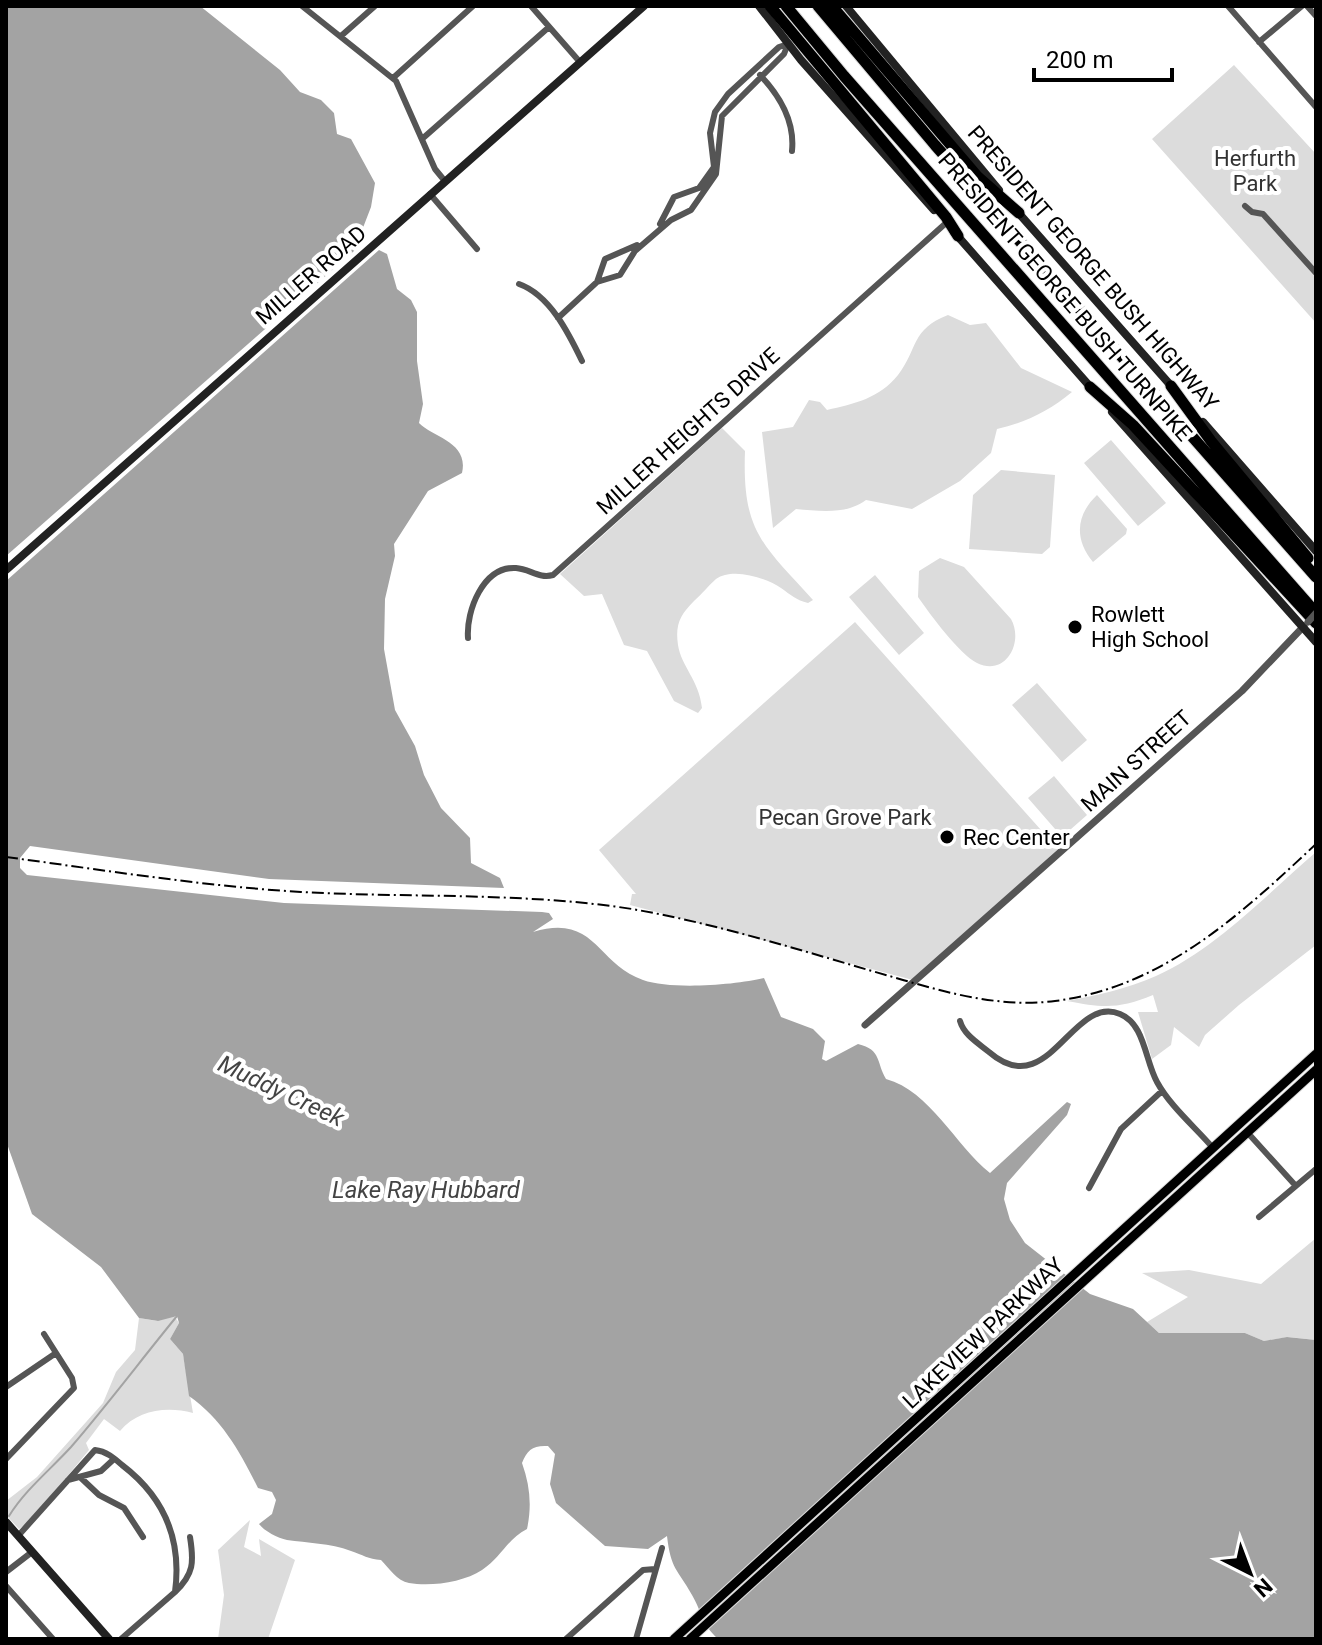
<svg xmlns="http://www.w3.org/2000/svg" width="1322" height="1645" font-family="Roboto,sans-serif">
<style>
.green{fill:#dcdcdc}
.water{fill:#a3a3a3}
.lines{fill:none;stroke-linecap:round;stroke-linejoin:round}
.stream{stroke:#a3a3a3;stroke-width:2}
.primary-casing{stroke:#dbdbdb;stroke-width:11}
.motorway-casing{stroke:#dbdbdb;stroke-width:13}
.minor{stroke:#555;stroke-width:6}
.tertiary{stroke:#555;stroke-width:7}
.secondary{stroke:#222;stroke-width:8}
.primary{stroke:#000;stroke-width:9}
.motorway{stroke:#000;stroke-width:11}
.rail{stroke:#000;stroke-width:2;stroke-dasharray:12 4 2 4;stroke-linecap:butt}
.tertiary-bridge{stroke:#555;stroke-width:7}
.poi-dot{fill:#000;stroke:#fff;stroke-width:3}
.labels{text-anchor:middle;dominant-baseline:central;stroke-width:8;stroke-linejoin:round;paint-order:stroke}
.park-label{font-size:22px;fill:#333;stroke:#fff}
.street-label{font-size:22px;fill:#000;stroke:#fff}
.poi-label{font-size:22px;fill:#000;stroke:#fff;text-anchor:start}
.water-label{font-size:24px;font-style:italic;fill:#444;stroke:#fff}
</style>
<rect width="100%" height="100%" fill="#fff"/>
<!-- green -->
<path class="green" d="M1234,65L1316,154V323L1152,139Z
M948,315L970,325L986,323L1021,368L1072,392C1049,411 1025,423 997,429L991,453L960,481L912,509L866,500C846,515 819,511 796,509L773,528L762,432L793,427L809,400L820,402L827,410C854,404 880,398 898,375C918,349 911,329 948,315Z
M722,428L745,451C742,531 762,544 813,600L808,603C796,600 791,595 781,588C766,578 733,567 716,579C709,585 702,594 694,601C680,615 675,625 678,645C681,666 699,680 702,708L698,713L674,701L647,651L624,645L602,594L584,596L560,574Z
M1111,440L1166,503L1138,526L1084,463Z
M1001,470L1055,475L1050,547L1042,554L969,549L973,495Z
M1097,495L1127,529L1126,534L1093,562C1074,539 1076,515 1097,495Z
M940,558L964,567L1011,619C1024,642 1006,677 977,663C960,655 929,613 918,597L919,571Z
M875,575L924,633L899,655L849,597Z
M855,622L1058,849L913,980L630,905L632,894H636L599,850Z
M1037,683L1087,740L1062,762L1012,705Z
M1054,776L1087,815L1062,837L1028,798Z
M1316,852V945L1239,1005L1205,1035L1199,1047L1174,1027L1171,1045L1152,1059L1138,1012H1158L1153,995C1119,1009 1103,1008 1067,1001C1097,995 1127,989 1156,976C1216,949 1266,895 1316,852Z
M1316,1238V1340L1288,1337L1264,1341L1245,1333H1159L1147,1322L1188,1297L1142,1273L1189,1270L1261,1284Z
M173,1314L179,1323L170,1339L183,1354L193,1413C166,1406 138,1410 120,1431L104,1419L86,1443L89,1450L32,1519L19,1529L6,1515V1501L37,1477L103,1403L116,1372L135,1350L139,1318L157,1321Z
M250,1520L244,1547L261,1556L259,1539L295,1560L268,1639H218L224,1595L218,1550Z"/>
<!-- water -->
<path class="water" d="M6,6H200L280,70L300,92L321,100L334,113L337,134L351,139L375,183L371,207L354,251L6,556Z
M379,250L387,254L397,289L411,300L417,312V361L423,404L419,423C434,438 469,442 462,473L428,491L394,544L395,556L385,599L384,649L395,710L415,746L424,775L441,808L470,838L471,863L500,878L504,888L269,879L30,846L20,858V868L27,875L284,903L542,912L549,913L553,919L533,932C596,913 596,964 643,980C671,990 735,985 764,978L781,1017L813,1029L825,1041L822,1059L826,1061L858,1044C882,1050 876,1062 886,1079C930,1091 955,1145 990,1173L1067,1102L1071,1104L1067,1115L1007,1183L1004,1199L1010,1220L1025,1243L1090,1294L1133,1309L1159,1333H1245L1264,1341L1287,1337L1316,1340V1639H718C701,1623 703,1614 692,1595C677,1568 671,1570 667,1536L648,1549L605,1546L556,1503L550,1484L555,1454L548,1446C533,1445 527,1450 522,1463C530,1485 532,1506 527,1529C507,1539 501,1558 482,1570C464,1582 431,1587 409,1583C397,1581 389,1568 381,1560C368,1559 363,1555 351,1551C330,1543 307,1543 287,1540C278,1538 264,1531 259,1524L272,1514L276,1500L272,1492L258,1488C240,1452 222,1419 189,1396L183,1354L170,1339L179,1323L177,1316L158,1321L139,1318L101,1267L32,1214L6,1141V581Z"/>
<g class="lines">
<!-- stream -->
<path class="stream" d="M9,1516C25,1490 50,1470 71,1447C108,1404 141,1360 177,1316"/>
<defs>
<path id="primary" d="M674,1639L1316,1054
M690,1639L1316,1070"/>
<path id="motorway" d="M770,6L946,217L958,236
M786,6L844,76L1316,613
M818,6L935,145L1316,577
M832,6L978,177L1019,213
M1171,386L1211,441L1308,558
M1090,387L1133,425L1316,623"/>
</defs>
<!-- primary casing -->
<use href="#primary" class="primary-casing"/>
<!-- motorway casing -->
<use href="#motorway" class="motorway-casing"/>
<!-- minor -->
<path class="minor" d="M302,6L396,81L435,169L444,180
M531,6L579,61
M1228,6L1316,107
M1307,6L1316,16
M341,36L375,6
M1259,42L1302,6
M760,75C780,96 795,121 792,151
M393,78L473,6
M422,139L549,27
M430,194L477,249
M1245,206L1252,212L1263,214L1316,273
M660,224L674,197L699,188L714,167L710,133L715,112L728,94L779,47L788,44
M597,282L605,259L637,245
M519,284C550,295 569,334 582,361
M558,318L597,282L620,275L635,251L671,220L691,210L716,174L722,116L784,54L788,44
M468,638C466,611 483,566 516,568C530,569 539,579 553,575L946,223
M960,1021C964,1035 978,1043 989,1052C1049,1104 1072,994 1120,1014C1145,1024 1145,1061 1157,1082C1170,1106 1195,1127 1213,1148
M1247,1132L1295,1185
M1089,1188L1121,1129L1162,1091
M1259,1217L1316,1169
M6,1387L56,1353
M6,1459L74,1388L72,1378L44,1334
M81,1478L99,1495L124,1508L143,1537
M68,1480L101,1471L114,1459
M18,1536L95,1450C106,1451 114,1458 122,1465C164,1497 182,1540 175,1592L121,1639
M6,1572L32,1552
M6,1586L53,1639
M175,1592C194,1574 194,1562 190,1537
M566,1639L643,1570L655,1569
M636,1639L662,1548"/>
<!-- tertiary -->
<path class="tertiary" d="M865,1025L1242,691L1304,626"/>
<!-- secondary -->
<path class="secondary" d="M759,6L801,60L934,210
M846,6L999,190
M1015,209L1173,388
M954,232L1093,390
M1112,412L1316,642
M1203,422L1316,551
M6,570L644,6
M6,1522L109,1639"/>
<!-- primary -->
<use href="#primary" class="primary"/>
<!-- motorway -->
<use href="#motorway" class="motorway"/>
<!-- rail -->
<path class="rail" d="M6,857C104,870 202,886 301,892C411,898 523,892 632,909C713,923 793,948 872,971C932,988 992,1009 1055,1001C1163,987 1240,915 1316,844"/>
<!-- tertiary-bridge -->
<path class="tertiary-bridge" d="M1308,622L1316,613"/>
</g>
<!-- markers -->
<g class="poi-dot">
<circle cx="1075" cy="627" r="8"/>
<circle cx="947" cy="837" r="8"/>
</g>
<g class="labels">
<!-- park labels -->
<g class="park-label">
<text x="1255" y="158">Herfurth<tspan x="1255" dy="25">Park</tspan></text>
<text x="845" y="817">Pecan Grove Park</text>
</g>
<!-- street labels -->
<g class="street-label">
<text transform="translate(1093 268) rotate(49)">PRESIDENT GEORGE BUSH HIGHWAY</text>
<text transform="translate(311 275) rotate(-41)">MILLER ROAD</text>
<text transform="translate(1065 297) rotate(49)">PRESIDENT GEORGE BUSH TURNPIKE</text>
<text transform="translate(688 431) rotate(-42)">MILLER HEIGHTS DRIVE</text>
<text transform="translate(1136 761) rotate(-42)">MAIN STREET</text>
<text transform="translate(983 1333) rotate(-43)">LAKEVIEW PARKWAY</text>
</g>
<!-- poi labels -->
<g class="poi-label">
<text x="1091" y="614">Rowlett<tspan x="1091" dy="25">High School</tspan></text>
<text x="963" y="837">Rec Center</text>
</g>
<!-- water labels -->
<g class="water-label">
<text transform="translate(281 1091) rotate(25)">Muddy Creek</text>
<text x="426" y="1190">Lake Ray Hubbard</text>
</g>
</g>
<!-- border -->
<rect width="1322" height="1645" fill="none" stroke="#000000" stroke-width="16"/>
<!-- north arrow -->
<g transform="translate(1250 1573) rotate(138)" stroke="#ffffff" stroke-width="6" paint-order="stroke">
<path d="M0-6L14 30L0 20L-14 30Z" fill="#000000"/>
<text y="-12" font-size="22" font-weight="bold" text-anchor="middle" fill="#000000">N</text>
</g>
<!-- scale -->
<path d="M1034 68v12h138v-12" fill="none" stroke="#000000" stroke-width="4"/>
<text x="1046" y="68" font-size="24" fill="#000000" stroke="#ffffff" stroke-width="6" paint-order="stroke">200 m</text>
</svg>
